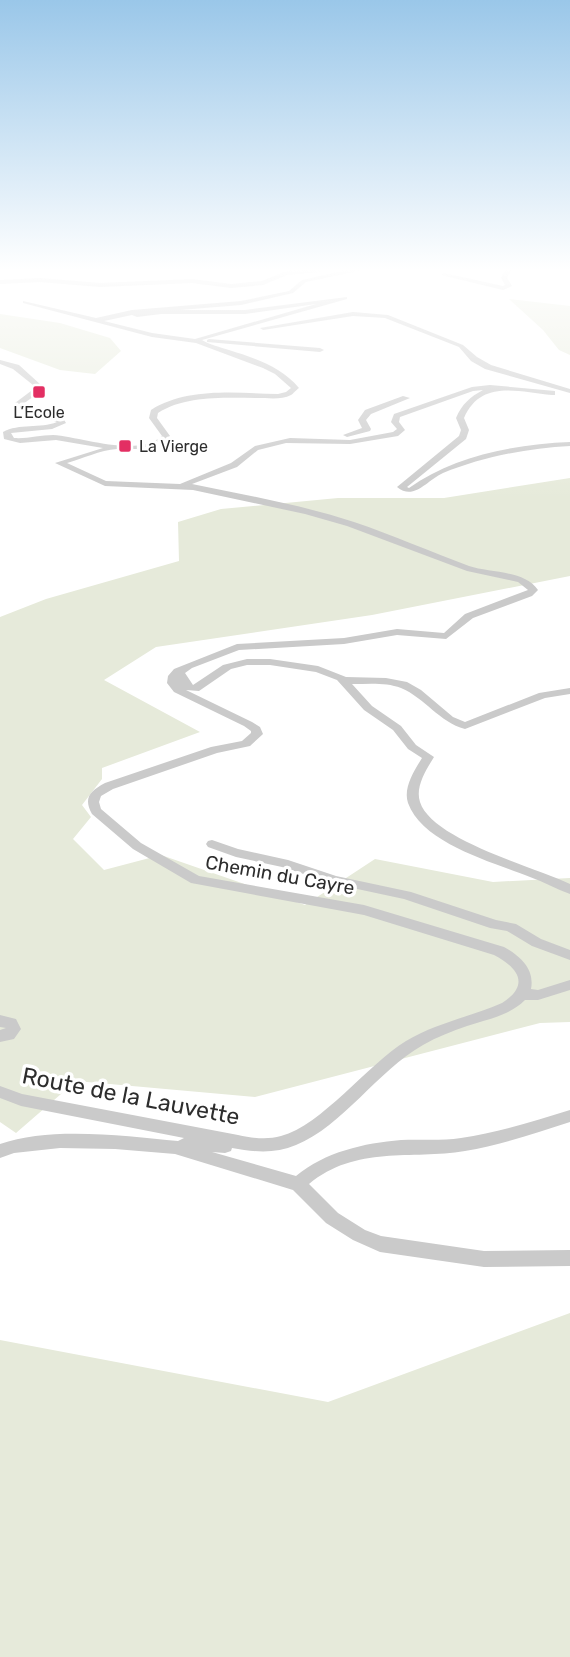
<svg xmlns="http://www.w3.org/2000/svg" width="570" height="1657" font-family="Rubik,sans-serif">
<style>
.green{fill:#e6eada}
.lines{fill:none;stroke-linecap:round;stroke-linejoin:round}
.minor{fill:#cacaca;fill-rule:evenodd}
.poi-dot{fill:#e32f63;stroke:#fff;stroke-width:2.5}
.labels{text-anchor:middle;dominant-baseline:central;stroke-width:7;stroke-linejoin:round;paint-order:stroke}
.far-poi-label{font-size:16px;fill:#2d2d2d;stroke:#fff}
.street-label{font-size:19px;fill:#2d2d2d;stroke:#fff}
.near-street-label{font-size:23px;fill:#2d2d2d;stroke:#fff}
</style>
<rect width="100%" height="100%" fill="#fff"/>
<!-- green -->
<path class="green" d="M509,299L570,306V355L559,350L543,330Z
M0,314L60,323L110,338L121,351L95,374L60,370L0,348Z
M570,478V576L372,615L156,647L104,680L200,732L102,768V779L82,805L91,817L73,839L104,870L161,855L305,905L375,859L493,882L570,878V1022L540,1023L255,1097L76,1081L16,1133L0,1122V617L46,599L179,561L178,522L221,509L338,498H444Z
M570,1313V1657H0V1340L328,1402Z"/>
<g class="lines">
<!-- minor -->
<path class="minor" d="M352,267H403L400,269L363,270L306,282L293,293L241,305L180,310H245L347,297V299L202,340C210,345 220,347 229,350C254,358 281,366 299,388C297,389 293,394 291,395C282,400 268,398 258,398C226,398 186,395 158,413L157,418L170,436C154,453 137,448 117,449C100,450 82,459 67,463L106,481L180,484L231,463L255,446L290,438L350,440L393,432L397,429L391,422L394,414L472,387L490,385L555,391V395H552C518,392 481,379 464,418L469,430L466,439L407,487L409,488C453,456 516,444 570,442V446C528,448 482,457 443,473C426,481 414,501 397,487L459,436L461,430L456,418C462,404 470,397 483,390L473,391L400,417L399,422L405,430L398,436L350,444L286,443L258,450L237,467L192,484C246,495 302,505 354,522C393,535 431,552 469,566C490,573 525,570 538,590L532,596L473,618L446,639L397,635L344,644L239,650L192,668L185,673L193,685L223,665L247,659H270L318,666L346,677L386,678L407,682L421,690L453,717L465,722L539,693L570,688V694L545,698L465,729C439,722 425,698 401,688C386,682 368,684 352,684L372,706L401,726L416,745L434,757C426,770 415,787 420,802C432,840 535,867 570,884V894C556,889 544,882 530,877C493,862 423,844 408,803C403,788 414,771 422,758L408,749L393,730L364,710L337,680L316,672L270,665H247L231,669L199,691L186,690L252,722L260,727L263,734L250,746L217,753L113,789L101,796L99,802L101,809L141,843L199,876L364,905L504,947C520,956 535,969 531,989L538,990L570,980V990L538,1000H525C509,1016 488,1019 467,1026C452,1031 437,1037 423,1045C377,1071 343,1126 296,1145C275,1154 254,1152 232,1148L231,1151L225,1153L212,1152L296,1176C325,1152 364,1143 401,1140C421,1139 441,1141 461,1138C498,1133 534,1121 570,1110V1122C535,1133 501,1145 465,1151C411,1160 356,1145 309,1184L338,1213L365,1230L381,1236L484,1251L570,1250V1266L484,1267L380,1252L353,1240L326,1223L293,1190L175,1154L115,1149L60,1148L14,1153L0,1158V1144C50,1126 126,1136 178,1141L184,1138L21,1106L0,1098V1086L22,1094L238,1135C252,1138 267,1140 281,1136C321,1126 368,1064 406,1041C436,1023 470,1017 502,1003C530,985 519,968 494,955L364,915L191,883L133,849L92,814C83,798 90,791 105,783L211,747L242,741L251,733V731L244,726L174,692L167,683L168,676L174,669L237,644L344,638L397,629L444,633L465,614L528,590L518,582L467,571L347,526L305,514L193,490L105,486L55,463L103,448L56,440L20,443L4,439L3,432C19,423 40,429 57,422L19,411L15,403L31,391L33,385L13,369L0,364V360L19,365L41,385L37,394L23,404L25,407L63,418L66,423L52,429L11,433L14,438C27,439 40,435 53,435C83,437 137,458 162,436L149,418L151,410C187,387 237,393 278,394L286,392L291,388L275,374L263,368L196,343L152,337L23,303V301L96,318L132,310L241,301L289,291L302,280L351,269ZM316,304L195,339L152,333L104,321L132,315L137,317L161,314H245Z
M507,267H513L507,278L512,286L503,290L441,275L444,273L503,286L505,285L501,278Z
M561,267H570V270L562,268Z
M318,269L320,272L287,275L263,285L231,288L192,283L100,287L40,282L0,284V280L40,278L100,283L192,279L231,284L262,281L286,271Z
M353,312L388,315L463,345L477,357L491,365L570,389V393L485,369L471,361L459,347L385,318L353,316L263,330L260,328Z
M209,339L320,348L324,350L320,352L207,342V340Z
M403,396L410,398L371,414L366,420L371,429L370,431L347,437L343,435L362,428L358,420L365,410Z
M212,840L238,849L288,860L336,876L411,892L496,920L516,924L541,939L570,950V960L532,946L507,931L490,928L404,899L334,884L282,867L236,857L208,847L206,844L208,841Z
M0,1015L16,1019L21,1029L14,1039L0,1042V1030L6,1028L0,1027Z"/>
</g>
<!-- sky -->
<linearGradient id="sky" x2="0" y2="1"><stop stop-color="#9ac7e9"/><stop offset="0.54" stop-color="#fff"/><stop offset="1" stop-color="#fff" stop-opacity="0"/></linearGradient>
<rect width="570" height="499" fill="url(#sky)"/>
<!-- markers -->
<g class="poi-dot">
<rect x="32" y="385" width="14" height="14" rx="3.5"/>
<rect x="118" y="439" width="14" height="14" rx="3.5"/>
</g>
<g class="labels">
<!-- far-poi labels -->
<g class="far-poi-label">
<text x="39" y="412">L’Ecole</text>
<text x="139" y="446" text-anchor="start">La Vierge</text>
</g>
<!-- street labels -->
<g class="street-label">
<text transform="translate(280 875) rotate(10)">Chemin du Cayre</text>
</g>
<!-- near-street labels -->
<g class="near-street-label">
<text transform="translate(131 1096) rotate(11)">Route de la Lauvette</text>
</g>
</g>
</svg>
